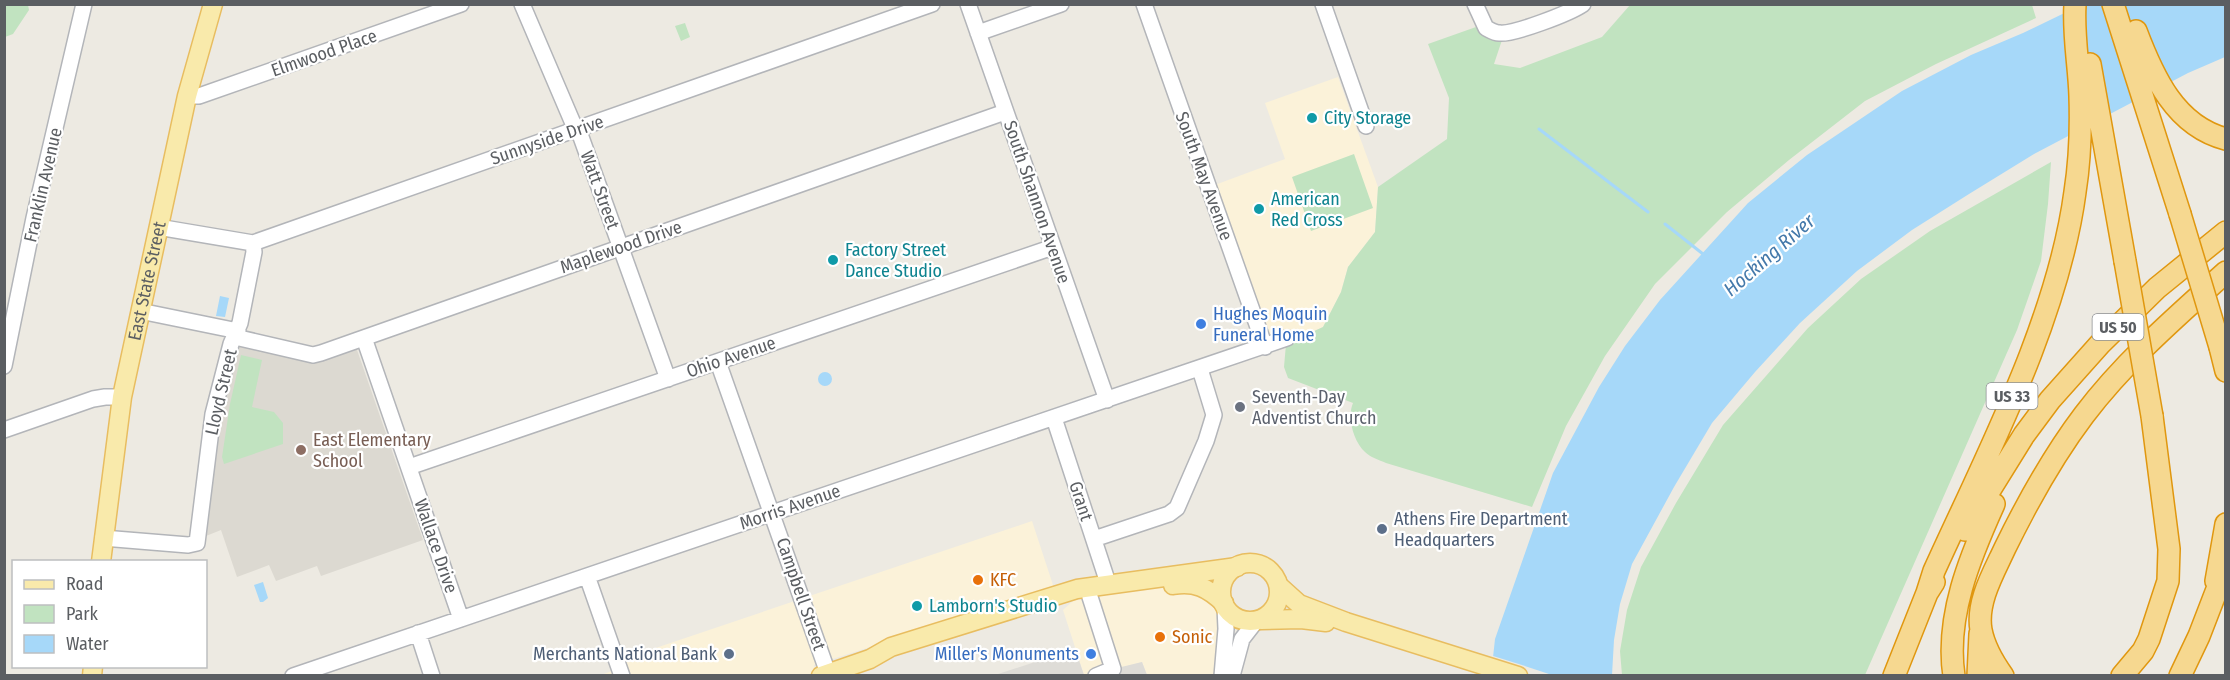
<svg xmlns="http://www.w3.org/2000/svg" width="2230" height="680" font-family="'Fira Sans Condensed',sans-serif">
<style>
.commercial{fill:#fbf2d9}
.industrial{fill:#dedcd7}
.education{fill:#dcd9d1}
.green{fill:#c1e3c0}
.water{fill:#a6d8f9}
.pier{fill:#edeae2}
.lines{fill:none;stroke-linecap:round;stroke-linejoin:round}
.stream{stroke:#a6d8f9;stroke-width:3}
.minor-casing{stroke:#b3b5b9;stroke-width:18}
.major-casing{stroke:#e8bd60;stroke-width:21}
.highway-casing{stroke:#e0970f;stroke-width:24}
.minor{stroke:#fff;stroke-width:15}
.major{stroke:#f9eaab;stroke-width:18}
.highway{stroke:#f6d890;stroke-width:21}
.highway-bridge-casing{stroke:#e0970f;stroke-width:24;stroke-linecap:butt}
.highway-bridge{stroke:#f6d890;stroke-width:21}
.culture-dot{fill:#0f9aa8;stroke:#fff;stroke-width:2}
.shop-dot{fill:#3f7fe0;stroke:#fff;stroke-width:2}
.worship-dot{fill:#6b7280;stroke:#fff;stroke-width:2}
.education-dot{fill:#8d6e63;stroke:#fff;stroke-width:2}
.service-dot{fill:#5c6f8a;stroke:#fff;stroke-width:2}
.food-dot{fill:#e8710a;stroke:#fff;stroke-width:2}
.labels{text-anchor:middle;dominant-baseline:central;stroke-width:4.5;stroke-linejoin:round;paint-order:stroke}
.shield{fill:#fff;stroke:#8c8e91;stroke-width:1.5}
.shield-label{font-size:16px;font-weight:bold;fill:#5b5e62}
.street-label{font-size:18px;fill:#5b5e62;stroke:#fff}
.culture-label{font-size:18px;fill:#0d838f;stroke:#fff;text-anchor:start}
.shop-label{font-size:18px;fill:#366cbe;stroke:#fff;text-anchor:start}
.worship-label{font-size:18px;fill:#5b616d;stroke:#fff;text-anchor:start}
.education-label{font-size:18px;fill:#785e54;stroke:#fff;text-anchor:start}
.service-label{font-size:18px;fill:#4e5e75;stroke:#fff;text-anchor:start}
.food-label{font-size:18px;fill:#c56008;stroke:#fff;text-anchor:start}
.water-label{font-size:20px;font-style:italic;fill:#4479aa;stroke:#fff}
</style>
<rect width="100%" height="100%" fill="#edeae2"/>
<!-- commercial -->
<path class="commercial" d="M1338,77L1378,187L1375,232L1348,267L1341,292L1323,327L1270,350L1212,186L1285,159L1265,103Z
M1032,521L1054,588L814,665L817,675L599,676L619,668L617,661Z
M1176,585L1224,603L1222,675H1147L1142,662L1096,675H1084L1063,610L1074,600Z"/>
<!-- industrial -->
<path class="industrial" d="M1075,649L1084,675H995Z
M1142,662L1147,675L1096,676L1113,669Z"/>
<!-- education -->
<path class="education" d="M234,343L315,361L356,347L423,540L321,576L317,566L276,581L269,565L237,577L221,530L206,536L200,529L213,433Z"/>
<!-- green -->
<path class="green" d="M5,4L28,5L29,10L13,34L5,37Z
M1630,5H2032L2036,18L1936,64L1865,101L1789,160L1727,212L1655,284L1605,356L1566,426L1532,507L1386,463C1379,460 1370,457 1365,452C1353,441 1347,417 1353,403L1288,378L1284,367L1286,344L1323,327L1341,292L1348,267L1375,232L1378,187L1447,139L1449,98L1428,44L1476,27L1485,35L1502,40L1494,64L1520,68L1602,37Z
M685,23L690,37L681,41L675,26Z
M1354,154L1373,208L1311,231L1292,177Z
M2051,162L2048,204L2041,261L2017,330L1865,675H1622L1620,651L1627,610L1641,567L1676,503L1723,425L1808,328L1861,279L1930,231Z
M241,355L262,360L252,407L274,412L283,423V444L224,464L222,457L230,404Z"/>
<!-- water -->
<path class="water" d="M2081,5H2225V57L2188,73L2034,154L1969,194L1912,230L1857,271L1800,323L1755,372L1712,423L1674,487L1632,564L1620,604L1614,640L1612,675L1491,676L1495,639L1553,473L1599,387L1625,346L1660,300L1748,203L1807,155L1902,91L1971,55L2023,33Z
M220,296L229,298L225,317L216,316Z
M818 379a7 7 0 1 1 14 0a7 7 0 1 1-14 0Z
M263,582L268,598L263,602H260L254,585Z"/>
<!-- pier -->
<path class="pier" d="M1490,655L1522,665L1555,676H1488Z"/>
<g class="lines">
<!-- stream -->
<path class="stream" d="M1539,129L1648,212
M1665,224L1703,254"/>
<defs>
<path id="minor" d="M522,4L572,121L581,137L668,379
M968,4L1107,400
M1144,4L1265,347
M1323,4L1366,126
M1475,4L1486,28C1490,30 1494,33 1499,33C1513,35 1570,13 1583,4
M978,33L1061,4
M187,96H199L461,4
M158,227L253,243L932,4
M140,311L238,331
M235,337L313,355L321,353L1005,112
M364,338L461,619
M718,362L829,676
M4,366L34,218L84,4
M1054,418L1108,583
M4,430L93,399L105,397H122
M409,467L1053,247
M103,538L188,545L197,543L213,414L231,344L240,323L254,252L253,243
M1094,539L1169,514L1177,508L1206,441L1214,415L1200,369
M587,576L622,676
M1090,597L1113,669L1096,676
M418,633L432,676
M293,676L1287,338
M1222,676L1226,629L1225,607
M1232,676L1242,639L1256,621"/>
<g id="major">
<path id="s1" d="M101,562L122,397L187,96L213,4"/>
<circle cx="1250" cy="592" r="29"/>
<path d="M1173,585C1195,581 1208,588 1224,603"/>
<path d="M1279,586L1299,604L1346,622L1518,676"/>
<path d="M1261,620L1301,619L1326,622"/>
<path d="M92,676L93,666"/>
<path d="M821,676L870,659L891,647L1077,589L1237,567"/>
</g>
<path id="highway" d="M2113,4L2180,214
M2136,31C2153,76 2175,126 2226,139
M2090,64L2125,261
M2220,347L2226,371
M1965,530L2024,435L2050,400L2100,344L2157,288L2226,232
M2216,581L2226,524
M1927,593L1934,571C1987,454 2058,320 2075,192C2080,160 2081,127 2080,96C2079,65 2073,36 2075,5
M1894,676L1927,593L1934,582
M1954,676C1945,617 1970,557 1994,504
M1978,676L1980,634
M2003,676C1993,662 1984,646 1981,630C1976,602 1994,572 2005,548C2028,501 2053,456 2084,415C2125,361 2176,317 2226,272
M2122,676L2143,651L2149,639L2168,581L2169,549L2152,416
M2180,676L2199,636L2226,566"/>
</defs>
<!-- minor casing -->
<use href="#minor" class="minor-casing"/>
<!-- major casing -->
<use href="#major" class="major-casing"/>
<!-- highway casing -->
<use href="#highway" class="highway-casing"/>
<!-- minor -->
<use href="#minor" class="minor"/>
<!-- major -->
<use href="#major" class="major"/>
<!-- highway -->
<use href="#highway" class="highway"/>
<defs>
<path id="highway-bridge" d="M2180,214L2220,347
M2125,261L2152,416"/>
</defs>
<!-- highway-bridge casing -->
<use href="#highway-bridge" class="highway-bridge-casing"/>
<!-- highway-bridge -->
<use href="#highway-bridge" class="highway-bridge"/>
</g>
<!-- markers -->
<g class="culture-dot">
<circle cx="1312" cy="118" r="6"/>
<circle cx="1259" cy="209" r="6"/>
<circle cx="833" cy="260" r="6"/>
<circle cx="917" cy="606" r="6"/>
</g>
<g class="shop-dot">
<circle cx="1201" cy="324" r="6"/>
<circle cx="1091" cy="654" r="6"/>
</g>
<circle class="worship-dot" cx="1240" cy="407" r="6"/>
<circle class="education-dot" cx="301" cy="450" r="6"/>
<g class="service-dot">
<circle cx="1382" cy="529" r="6"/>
<circle cx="729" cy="654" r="6"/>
</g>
<g class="food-dot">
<circle cx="978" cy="580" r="6"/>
<circle cx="1160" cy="637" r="6"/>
</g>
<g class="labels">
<!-- shield labels -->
<g class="shield">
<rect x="2092.5" y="314" width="51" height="26" rx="4.5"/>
<rect x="1986.5" y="383" width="51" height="26" rx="4.5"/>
</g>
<g class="shield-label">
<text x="2118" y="327">US 50</text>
<text x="2012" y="396">US 33</text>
</g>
<!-- street labels -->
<g class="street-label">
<text transform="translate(324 53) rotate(-19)">Elmwood Place</text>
<text transform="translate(547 140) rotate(-19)">Sunnyside Drive</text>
<text transform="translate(1204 176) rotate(70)">South May Avenue</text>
<text transform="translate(43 185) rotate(-77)">Franklin Avenue</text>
<text transform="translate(600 190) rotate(70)">Watt Street</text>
<text transform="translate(1037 202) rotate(71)">South Shannon Avenue</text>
<text transform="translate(621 247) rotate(-19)">Maplewood Drive</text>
<text stroke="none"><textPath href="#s1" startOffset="285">East State Street</textPath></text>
<text transform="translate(731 357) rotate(-19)">Ohio Avenue</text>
<text transform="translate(221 392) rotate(-77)">Lloyd Street</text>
<text transform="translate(1081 501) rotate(72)">Grant</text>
<text transform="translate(790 507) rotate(-19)">Morris Avenue</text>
<text transform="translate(436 546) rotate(71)">Wallace Drive</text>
<text transform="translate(801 594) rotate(71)">Campbell Street</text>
</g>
<!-- culture labels -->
<g class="culture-label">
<text x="1324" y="118">City Storage</text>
<text x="1271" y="199">American<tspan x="1271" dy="21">Red Cross</tspan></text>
<text x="845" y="250">Factory Street<tspan x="845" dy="21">Dance Studio</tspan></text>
<text x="929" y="606">Lamborn's Studio</text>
</g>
<!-- shop labels -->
<g class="shop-label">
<text x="1213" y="314">Hughes Moquin<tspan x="1213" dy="21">Funeral Home</tspan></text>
<text x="1079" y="654" text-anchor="end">Miller's Monuments</text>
</g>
<!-- worship labels -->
<g class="worship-label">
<text x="1252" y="397">Seventh-Day<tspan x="1252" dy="21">Adventist Church</tspan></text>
</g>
<!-- education labels -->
<g class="education-label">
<text x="313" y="440">East Elementary<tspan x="313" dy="21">School</tspan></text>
</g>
<!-- service labels -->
<g class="service-label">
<text x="1394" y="519">Athens Fire Department<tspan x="1394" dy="21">Headquarters</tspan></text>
<text x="717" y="654" text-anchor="end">Merchants National Bank</text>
</g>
<!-- food labels -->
<g class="food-label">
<text x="990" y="580">KFC</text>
<text x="1172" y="637">Sonic</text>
</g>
<!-- water labels -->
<g class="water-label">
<text transform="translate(1769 255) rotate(-41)">Hocking River</text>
</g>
</g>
<!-- border -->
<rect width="2230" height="680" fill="none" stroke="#5b5e62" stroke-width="12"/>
<!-- legend -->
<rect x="12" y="560" width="195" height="108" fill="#ffffff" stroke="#bdbfc0" stroke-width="1.5"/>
<rect x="24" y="580" width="30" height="9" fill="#f9eaab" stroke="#bdbfc0" stroke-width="1.5"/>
<text x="66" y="590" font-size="18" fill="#5b5e62">Road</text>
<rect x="24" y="605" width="30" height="18" fill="#c1e3c0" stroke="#bdbfc0" stroke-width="1.5"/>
<text x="66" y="620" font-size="18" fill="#5b5e62">Park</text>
<rect x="24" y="635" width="30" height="18" fill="#a6d8f9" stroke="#bdbfc0" stroke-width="1.5"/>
<text x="66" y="650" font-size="18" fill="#5b5e62">Water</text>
</svg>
